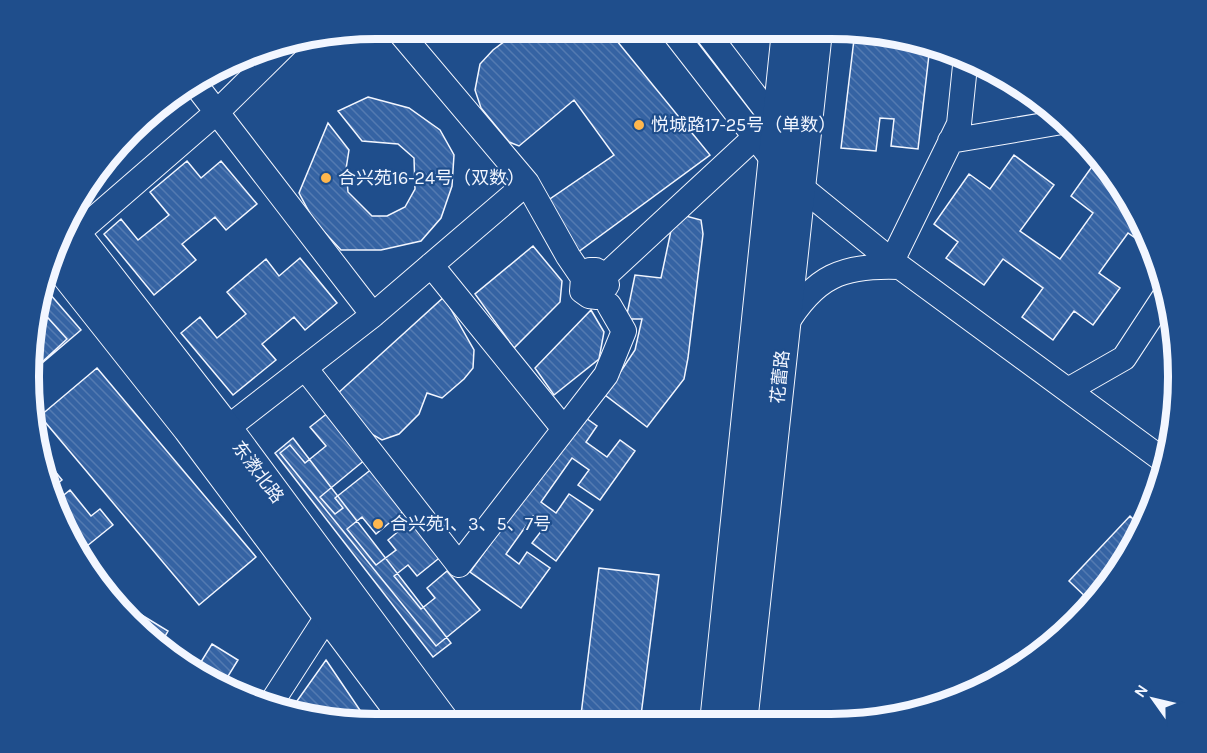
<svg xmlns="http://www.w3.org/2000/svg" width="1207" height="753" font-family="Karla,'Noto Sans SC',sans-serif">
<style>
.building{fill:url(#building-back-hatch);stroke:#f2f6ff;stroke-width:1.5}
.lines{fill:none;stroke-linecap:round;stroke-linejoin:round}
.minor-casing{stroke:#f2f6ff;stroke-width:26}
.major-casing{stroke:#f2f6ff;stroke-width:34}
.minor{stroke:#1f4e8c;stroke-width:24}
.major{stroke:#1f4e8c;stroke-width:32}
.poi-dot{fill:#ffb74d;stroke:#1f4e8c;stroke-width:2}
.labels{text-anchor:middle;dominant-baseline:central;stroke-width:4.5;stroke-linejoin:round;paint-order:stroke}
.poi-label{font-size:18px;fill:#f2f6ff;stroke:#1f4e8c;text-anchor:start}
.street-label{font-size:18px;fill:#f2f6ff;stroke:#1f4e8c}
.rim{fill:none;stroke:#f2f6ff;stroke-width:8}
</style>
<defs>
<pattern id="building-back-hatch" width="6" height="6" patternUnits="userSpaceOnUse" patternTransform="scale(1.5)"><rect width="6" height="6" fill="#3563a3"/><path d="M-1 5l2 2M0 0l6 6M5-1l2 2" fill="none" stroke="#537ab1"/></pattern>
</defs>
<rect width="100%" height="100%" fill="#1f4e8c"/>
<!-- building -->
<path class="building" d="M521,29L608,30L710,155L574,255L544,203L614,155L574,100L519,146L509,142L481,108L475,90L480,64L493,50Z
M855,31H876L930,46L918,149L891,146L894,119L880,118L876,151L841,148Z
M170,97L175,103L143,129L140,125Z
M368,97L409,108L440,130L454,155L452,186L441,218L421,241L381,250H341L314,221L299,193L328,123L349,150L346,169L348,192L372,216H387L405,207L415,189L414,158L398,144L362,141L338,111Z
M1014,155L1054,185L1020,231L1060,259L1093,213L1071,196L1096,161L1132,202L1147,246L1128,233L1099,273L1120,288L1093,325L1074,311L1053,340L1022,317L1043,288L1003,259L984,285L946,258L958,242L934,224L969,174L990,189Z
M187,161L201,178L221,161L257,204L226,230L215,217L182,244L196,260L154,295L104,234L121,219L138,240L169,215L150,192Z
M682,215L701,220L703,234L688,358L684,379L647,427L605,395L635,350L642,319H626L635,275L661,278L673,221Z
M533,246L562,281L560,302L514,348L475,294Z
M300,258L337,303L305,330L294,317L262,344L276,360L233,395L181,333L200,317L217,338L246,314L227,292L266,259L279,276Z
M43,286L81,330L29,374Z
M444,297L474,350L473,368L464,379L442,398L427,393L419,414L399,434L382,440L368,432L337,394Z
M40,309L67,339L29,374Z
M591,310L604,332L599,359L554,395L535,368Z
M97,368L256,557L199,605L40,416Z
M329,412L366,459L320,497L335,514L343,508L335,498L373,468L406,509L376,534L362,517L347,529L376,565L396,550L388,540L413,519L443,555L417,576L408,565L394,576L421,609L435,598L427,588L447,571L480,610L436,646L280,453L290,445L305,463L326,446L310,427Z
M583,416L597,426L586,442L607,457L620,440L635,451L600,500L578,485L589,470L572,458L541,502L556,513L569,494L593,510L556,561L532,543L546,525L533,516L506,554L519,564L527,552L550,568L521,608L470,572Z
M293,438L451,643L433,657L275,453Z
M41,454L62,480L48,491L47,488Z
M70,490L91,516L100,509L113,525L87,546L88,556L82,559L54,503Z
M1130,516L1138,524L1107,588L1091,602L1069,581Z
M599,568L659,575L640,723H580Z
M140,614L168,631L159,647L136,621Z
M212,644L238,660L222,686L196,670Z
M326,660L368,722H331L308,715L297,701Z"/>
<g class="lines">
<defs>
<path id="minor" d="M397,29L527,183L568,256L583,278L582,291L589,296L597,297L607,285L605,276L596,270H590L583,278
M672,30L776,164L801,187L892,261L1167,463
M705,30L766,110L780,134
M195,84L373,315
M950,141L1062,122
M75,235L217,112L287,43
M892,261L959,124L966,56
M431,265L564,429
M605,276L755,137
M785,326C815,276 842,265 899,267
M305,368L459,565L606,375L624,331L609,305
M1068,390L1124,358L1164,297
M226,429L373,315L527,183
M270,705L330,612"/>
<path id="major" d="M68,226L226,429L443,722
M52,255L189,428L409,722
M716,723L788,31
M741,723L816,31"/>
</defs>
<!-- minor casing -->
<use href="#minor" class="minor-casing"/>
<!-- major casing -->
<use href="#major" class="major-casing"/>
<!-- minor -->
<use href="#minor" class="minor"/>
<!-- major -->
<use href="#major" class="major"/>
</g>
<!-- markers -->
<g class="poi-dot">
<circle cx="639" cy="125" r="6"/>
<circle cx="326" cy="178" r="6"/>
<circle cx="378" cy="524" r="6"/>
</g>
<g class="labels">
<!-- poi labels -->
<g class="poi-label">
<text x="651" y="125">悦城路17-25号（单数）</text>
<text x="338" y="178">合兴苑16-24号（双数）</text>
<text x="390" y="524">合兴苑1、3、5、7号</text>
</g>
<!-- street labels -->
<g class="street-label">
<text transform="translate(780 377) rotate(-84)">花蕾路</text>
<text transform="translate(258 472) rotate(53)">东漖北路</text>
</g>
</g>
<!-- crop -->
<path d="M0 0H1207V753H0ZM376 39H831A337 337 0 0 1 1168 376V377A337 337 0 0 1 831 714H376A337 337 0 0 1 39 377V376A337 337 0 0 1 376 39Z" fill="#1f4e8c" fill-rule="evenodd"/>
<path class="rim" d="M376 39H831A337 337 0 0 1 1168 376V377A337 337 0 0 1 831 714H376A337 337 0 0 1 39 377V376A337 337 0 0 1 376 39Z"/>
<!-- north arrow -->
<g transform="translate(1153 699) rotate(304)" stroke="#1f4e8c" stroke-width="4.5" paint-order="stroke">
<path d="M0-4.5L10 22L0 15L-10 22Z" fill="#f2f6ff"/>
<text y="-9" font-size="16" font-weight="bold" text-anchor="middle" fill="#f2f6ff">N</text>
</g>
</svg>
